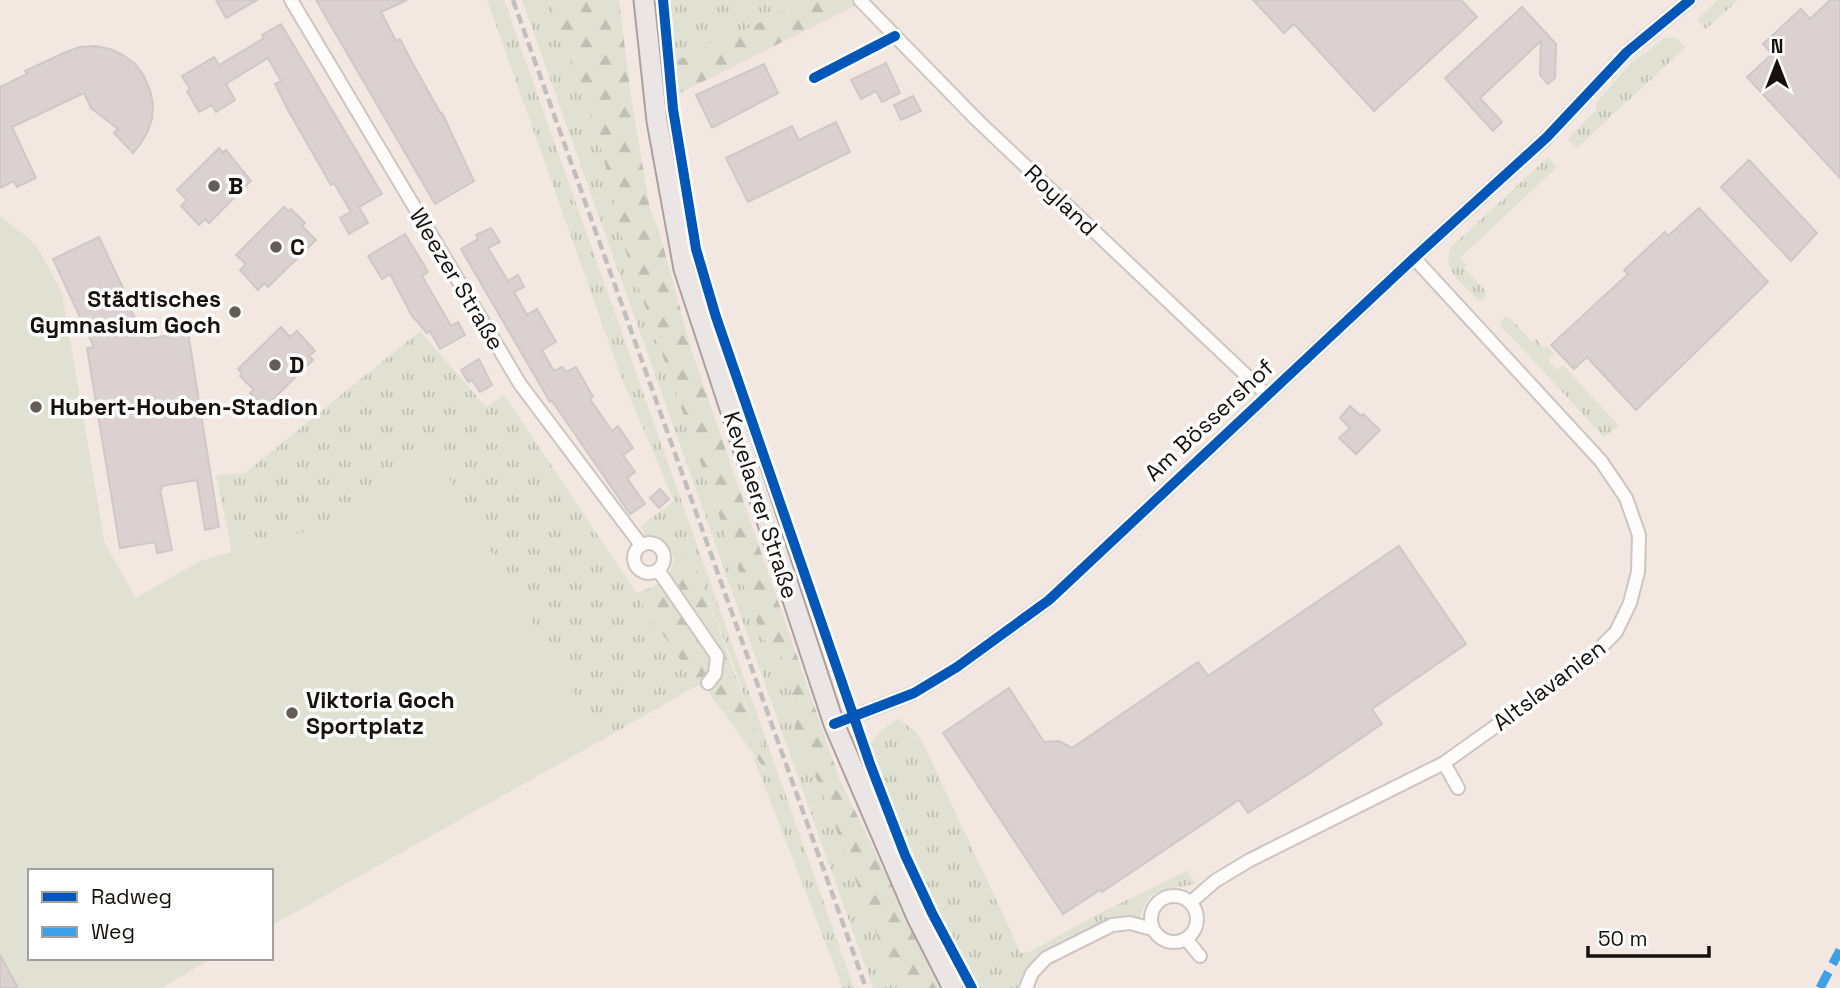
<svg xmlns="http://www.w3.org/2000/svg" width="1840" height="988" font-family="'Space Grotesk',sans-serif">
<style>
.grass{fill:url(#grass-tufts)}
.forest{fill:url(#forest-firs)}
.pitch{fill:#e0e1d2}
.building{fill:#dbd1d1;stroke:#cfc8c7;stroke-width:2}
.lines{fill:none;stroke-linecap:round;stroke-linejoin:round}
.street-casing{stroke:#cdc5c1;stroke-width:16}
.primary-casing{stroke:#ad9f9e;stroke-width:23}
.street{stroke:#fdfcfa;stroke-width:12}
.primary{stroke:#ebe5e5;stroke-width:19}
.rail{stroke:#c1bebc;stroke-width:4.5;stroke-dasharray:10 5;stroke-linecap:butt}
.quiet{stroke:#3da1e9;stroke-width:9;stroke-dasharray:18 9;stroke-linecap:butt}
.cycleway-casing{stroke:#fff;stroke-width:15}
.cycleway{stroke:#0057b8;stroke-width:10}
.poi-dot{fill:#645c57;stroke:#fff;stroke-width:2.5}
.labels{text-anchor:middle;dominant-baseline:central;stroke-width:7;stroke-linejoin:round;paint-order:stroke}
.poi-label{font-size:23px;font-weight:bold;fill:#17110d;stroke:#fff;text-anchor:start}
.street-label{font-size:23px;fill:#17110d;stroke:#fff}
</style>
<defs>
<pattern id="grass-tufts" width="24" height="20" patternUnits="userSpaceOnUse" patternTransform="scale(1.75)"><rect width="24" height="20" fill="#e0e1d2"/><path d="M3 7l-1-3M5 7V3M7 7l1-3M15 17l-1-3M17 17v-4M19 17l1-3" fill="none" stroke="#bfc0b3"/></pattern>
<pattern id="forest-firs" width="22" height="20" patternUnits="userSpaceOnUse" patternTransform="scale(1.75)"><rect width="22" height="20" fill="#e0e1d2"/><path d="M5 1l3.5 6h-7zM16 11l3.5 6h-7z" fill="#bfc0b3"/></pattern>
</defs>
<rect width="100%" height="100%" fill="#f2e8e1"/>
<!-- grass -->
<path class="grass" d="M487,0H504L854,988H843L752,754L772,779L734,667L691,554L674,560C670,545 663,538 647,538L641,526L674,501L620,374Z
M522,0H549L599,139L625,249L762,637L781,656L798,683L791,685L796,739L818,782L897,988H873Z
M663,0H809L669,64Z
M1718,0H1738L1706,29L1697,19Z
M1665,38H1677L1685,48L1577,148L1568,139L1596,110V103L1631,63Z
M1548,157L1557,167L1460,258L1467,265L1464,268L1485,290L1486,296L1479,301C1465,286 1440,269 1451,247Z
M1504,317L1510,318L1532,342L1536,339L1544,348L1547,346L1554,354L1548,360L1557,370L1563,365L1619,426L1604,437L1500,325Z
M420,331L486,407L504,395L698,685L600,741L433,451L339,525L231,547L216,475L245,473Z
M898,719L916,732L922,741L1021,953L1030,952L1094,916L1187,871L1196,883C1168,893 1149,881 1140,919L1124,915L1103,921L1038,955L1025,969L1017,988H976L918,874L868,748C875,734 885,727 898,719Z"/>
<!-- forest -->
<path class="forest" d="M549,0H619L631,97L650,209L659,231L692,352L839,778L941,988H897L818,782L796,739L791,685L798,682L781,656L762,637L625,249L599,139Z
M809,0H860L862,2L672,97L669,64Z
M691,553L774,782L702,683L698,685L635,594C654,586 669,582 674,560Z"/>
<!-- pitch -->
<path class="pitch" d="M0,216L26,236L39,250L62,293L105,544L136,598L200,561L231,552V547L339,525L433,451L600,741L271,926V871H30V958H213L161,988H0Z"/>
<!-- building -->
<path class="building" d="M216,0H257L226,18Z
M316,0H407L381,12L396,41L400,39L414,66L441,114L442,113L474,181L435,204Z
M1253,0H1461L1477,17L1374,111L1294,24L1284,33Z
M1830,0H1840V178L1747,77L1772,54L1763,44L1801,9L1810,19Z
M1522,7L1556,44L1555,78L1548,84L1540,75L1541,41L1480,98L1502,122L1493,131L1445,78Z
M281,24L382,194L359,207L368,223L349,234L340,218L351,212L334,183L331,185L288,110L275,84L281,81L268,58L226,84L235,100L216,112L212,105L199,112L187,91L190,89L182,76L214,57L219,65L264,38L262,35Z
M95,46L110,49L123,55L135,64L144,76L150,90L153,104L152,119L147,133L139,146L133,153L114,133L118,129L91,108L84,93L12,127L36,178L17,187L14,181L0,188V87L27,74L25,71L66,52L80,47Z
M886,63L900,93L882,102L876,91L861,99L851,80Z
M764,64L778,93L712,128L696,95Z
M913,96L921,111L901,120L894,105Z
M836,122L850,152L748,202L726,158L792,126L799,140Z
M219,148L223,153L226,150L251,181L209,223L205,219L199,225L181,206L187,200L177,190Z
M1749,160L1817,233L1791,261L1721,187Z
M284,207L288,211L291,209L305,223L302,226L316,240L268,287L265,283L258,290L240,270L246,264L236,255Z
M1699,208L1768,282L1636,410L1587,357L1574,369L1551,345L1628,274L1624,270L1665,232L1668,236Z
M491,228L500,242L488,248L508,281L518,275L524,287L514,292L527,315L537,309L556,342L542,350L554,371L562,367L566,372L576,367L593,397L590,399L612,431L618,426L633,448L623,455L635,472L627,478L645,504L630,514L552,401L550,402L461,249L478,239L476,235Z
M405,234L428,272L422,276L451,326L458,322L465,335L440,349L430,331L427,333L412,316L390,274L382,279L368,256Z
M99,237L130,303L128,304L145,339L188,332L219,527L205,530L197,480L162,486V489H160L172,550L157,553L155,542L120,548L87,348L94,347L53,259Z
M281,327L290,337L297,331L315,351L309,356L313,360L265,407L250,393L254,390L240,376L242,373L238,369Z
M479,359L492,385L480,392L472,380L468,382L461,370Z
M1350,406L1361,416L1363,414L1380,430L1356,454L1339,438L1350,428L1340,418Z
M660,489L669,499L659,508L650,498Z
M1399,546L1466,644L1372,709L1382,724L1307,775L1248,813L1239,800L1102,892L1100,890L1063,914L943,733L1009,688L1044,742L1059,741L1072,748L1198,662L1208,676Z
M0,955L18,988H0Z"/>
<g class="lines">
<defs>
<path id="street" d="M291,0L520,384L641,545
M860,0L977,120L1267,395
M634 558a15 15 0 1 1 30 0a15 15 0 1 1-30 0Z
M658,570L717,656L715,674L708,683
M834,724L914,693L957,667L1049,600L1414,258L1547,137L1627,52L1690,0
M1444,763L1458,788
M1151 919a23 23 0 1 1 46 0a23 23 0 1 1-46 0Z
M1191,902L1215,881L1250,860L1444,763L1587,661L1616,632L1630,603L1638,572L1639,535L1626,498L1601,461L1414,258
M1186,939L1200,956
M1026,988L1032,973L1046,958L1112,925L1130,923L1152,929"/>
<path id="primary" d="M644,0L657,121L684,269L834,724L917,917L953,988"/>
</defs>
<!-- street casing -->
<use href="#street" class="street-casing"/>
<!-- primary casing -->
<use href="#primary" class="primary-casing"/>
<!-- street -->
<use href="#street" class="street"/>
<!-- primary -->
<use href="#primary" class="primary"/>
<!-- rail -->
<path class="rail" d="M513,0L866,988"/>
<!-- quiet -->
<path class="quiet" d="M1820,988L1840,950"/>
<defs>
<path id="cycleway" d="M663,0L673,109L696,249L716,317L870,764L905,855L932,913L972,988
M814,78L895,36
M834,724L914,693L957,667L1049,600L1414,258L1547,137L1627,52L1690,0"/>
</defs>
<!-- cycleway casing -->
<use href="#cycleway" class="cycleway-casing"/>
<!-- cycleway -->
<use href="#cycleway" class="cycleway"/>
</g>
<!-- markers -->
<g class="poi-dot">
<circle cx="214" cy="186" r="7"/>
<circle cx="276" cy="247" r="7"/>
<circle cx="235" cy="312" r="7"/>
<circle cx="275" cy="365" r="7"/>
<circle cx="36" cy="407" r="7"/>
<circle cx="292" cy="713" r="7"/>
</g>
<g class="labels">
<!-- poi labels -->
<g class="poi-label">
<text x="228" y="186">B</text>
<text x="290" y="247">C</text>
<text x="221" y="299" text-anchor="end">Städtisches<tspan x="221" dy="26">Gymnasium Goch</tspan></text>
<text x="289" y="365">D</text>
<text x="50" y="407">Hubert-Houben-Stadion</text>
<text x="306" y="700">Viktoria Goch<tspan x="306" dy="26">Sportplatz</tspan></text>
</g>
<!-- street labels -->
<g class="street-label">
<text transform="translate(1061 200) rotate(44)">Royland</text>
<text transform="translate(457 279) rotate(59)">Weezer Straße</text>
<text transform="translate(1209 420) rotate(-43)">Am Bössershof</text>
<text transform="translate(761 505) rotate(72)">Kevelaerer Straße</text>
<text transform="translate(1549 685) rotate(-37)">Altslavanien</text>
</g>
</g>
<!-- legend -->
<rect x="28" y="869" width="245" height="91" fill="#ffffff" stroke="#a2a09e" stroke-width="2"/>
<rect x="42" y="892" width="35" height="10" fill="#0057b8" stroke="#a2a09e" stroke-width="2"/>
<text x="91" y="904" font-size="21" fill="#17110d">Radweg</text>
<rect x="42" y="927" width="35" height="10" fill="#3da1e9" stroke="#a2a09e" stroke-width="2"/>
<text x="91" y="939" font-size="21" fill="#17110d">Weg</text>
<!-- north arrow -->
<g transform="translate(1777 63)" stroke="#ffffff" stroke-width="5" paint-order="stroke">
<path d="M0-5L12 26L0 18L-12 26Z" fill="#17110d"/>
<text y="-10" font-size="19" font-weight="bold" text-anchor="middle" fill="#17110d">N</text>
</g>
<!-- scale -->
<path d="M1588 946v10h121v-10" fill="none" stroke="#17110d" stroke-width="3.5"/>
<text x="1598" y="946" font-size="21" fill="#17110d" stroke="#ffffff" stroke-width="5" paint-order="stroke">50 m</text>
</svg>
